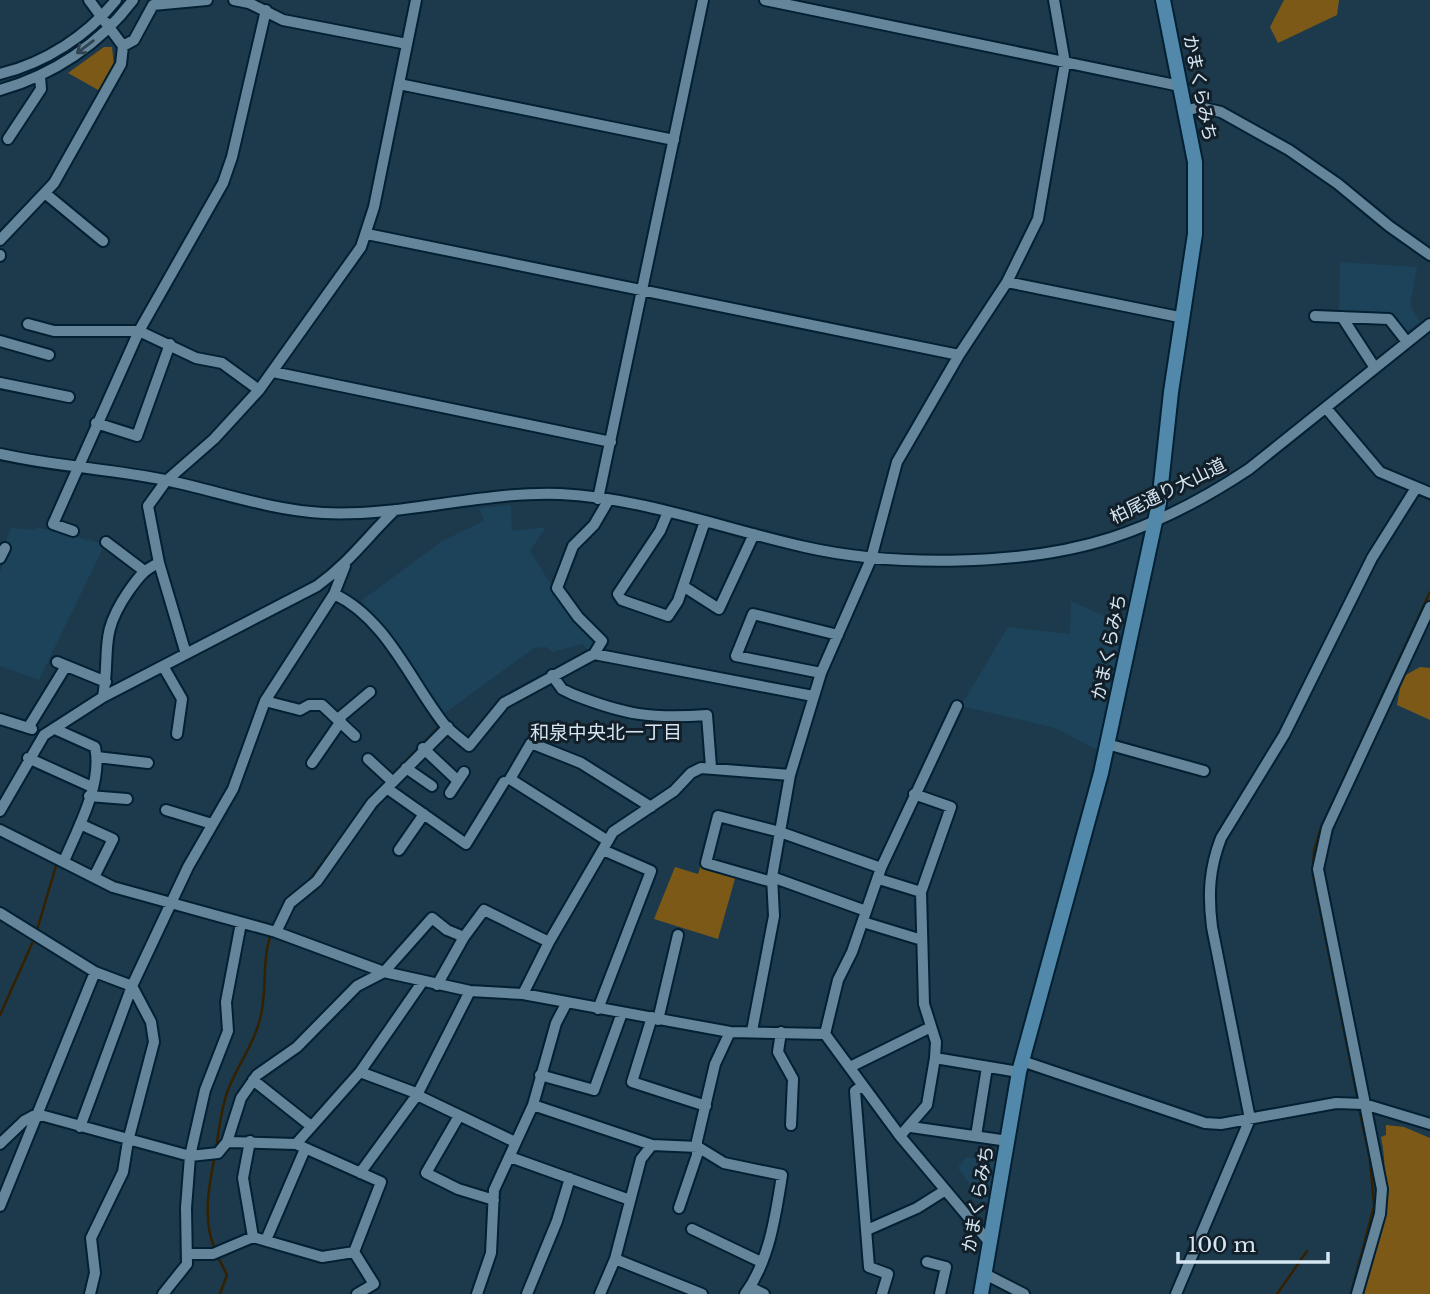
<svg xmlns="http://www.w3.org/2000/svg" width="1430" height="1294" font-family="'Libre Baskerville','Noto Sans JP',serif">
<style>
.built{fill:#1d435a}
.green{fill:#7c5917}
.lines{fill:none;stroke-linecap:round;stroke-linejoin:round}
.stream{stroke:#342100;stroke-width:2.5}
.minor-casing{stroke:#022032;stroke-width:14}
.major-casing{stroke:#022032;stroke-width:18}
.minor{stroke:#65859a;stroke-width:10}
.major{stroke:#5289ab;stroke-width:14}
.oneway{stroke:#2f4350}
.labels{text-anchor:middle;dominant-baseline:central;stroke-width:6;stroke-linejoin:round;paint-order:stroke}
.street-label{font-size:18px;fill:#d5e6f2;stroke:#121f28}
.neighbourhood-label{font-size:19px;fill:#d5e6f2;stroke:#121f28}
</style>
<rect width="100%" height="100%" fill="#1c3a4c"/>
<!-- built -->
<path class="built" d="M1340,262L1417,267L1410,305L1420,322L1405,332L1394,315L1339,313Z
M511,505L512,531L546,527L530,551L554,589L596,641L595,647L589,652L583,644L552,652L546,647L534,648L445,713L361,601L442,541L484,521L479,508Z
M36,527L105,544L39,680L0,666V573L8,547L4,545L11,528L35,530Z
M1071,601L1122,624L1099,751L1055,728L961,706L1008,627L1070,634Z
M966,1157L997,1161L990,1203L972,1199L969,1183L958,1168Z"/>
<!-- green -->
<path class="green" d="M1284,0H1339L1337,15L1278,43L1270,27Z
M104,47H112L114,66L100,91L68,73Z
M1420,667L1430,668V720L1397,705L1402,677Z
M701,865L736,875L718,939L654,919L675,867L698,874Z
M1386,1125L1404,1127L1430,1138V1294H1364C1377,1241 1392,1192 1381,1137L1386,1135Z"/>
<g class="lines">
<!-- stream -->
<path class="stream" d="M392,775L439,727
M289,898L309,881L362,809
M37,930L56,866
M0,1015L35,937
M1358,1101L1313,875L1314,851L1320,830L1430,592
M216,1149C219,1130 221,1108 228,1090C238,1064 255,1043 261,1015C267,989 262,956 271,935
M215,1155C209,1184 202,1221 215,1249
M217,1255L227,1275L220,1294
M1277,1294L1307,1251
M1351,1294L1374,1206L1370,1160L1359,1108"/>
<defs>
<path id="minor" d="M234,0L249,3L283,20L407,44
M765,0L1180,86
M123,46L134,40L153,5L207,0
M0,74C45,63 87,36 116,0
M399,84L674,140
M0,90C53,75 100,44 133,0
M1186,111L1199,107L1221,112L1289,150L1338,184L1389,226L1430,255
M8,139L41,89L40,77
M46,194L103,241
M367,234L959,355
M0,240L54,183L121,64L123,46L89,0
M0,255V256
M1007,282L1184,318
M1315,316L1389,319L1407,342
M1342,317L1375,368
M28,324L54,331H139L196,358L222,363L259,390
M0,341L49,355
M273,372L611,442
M0,383L69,397
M1326,408L1380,472L1430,493
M96,423L137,436L170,344
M0,454C54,466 110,469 165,480C218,491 269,510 323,513C402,517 481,491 560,494C644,498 724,529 805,547C893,567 1025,566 1111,538C1160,522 1207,497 1249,469L1430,324
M598,499L703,0
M668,512L660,531L618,594L622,600L668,616L678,601L705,521
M73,531L53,524L139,331L223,183L232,157L266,10
M106,542L143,570
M0,558L5,548
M683,586L719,609L754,534
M334,594C386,618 411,682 444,724C451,732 461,739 469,746L504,703L594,654L602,641L578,617L557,588L573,546L594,525L608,501
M186,654L159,563L148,506L166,481L214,439L259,390L361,247L374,207L416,0
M594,654L813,696
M57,662L106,682
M163,666L182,699L177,734
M821,673L736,656L753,614L838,635
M552,675L562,689L572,694C625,715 651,719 707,715L711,767
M103,697C111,650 98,636 128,592C138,578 143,570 159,563
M265,701L300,710L309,705H322L355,736
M339,718L370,692
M0,719L32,729
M28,728L66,666
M55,729L95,747C103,783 78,828 64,861
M1107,744L1204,771
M423,748L457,780
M97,757L148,763
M28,758L92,787
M368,759L393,782
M312,763L341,721
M406,768L432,786
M388,789L466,844L504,782
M450,793L464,772
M89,796L127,799
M166,810L212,824
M0,811L44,735L103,697L317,586C349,563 367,537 395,510
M80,824L113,839L94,877
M0,830L113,887L276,932L384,972L470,991L523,994L730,1032L825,1034
M608,841L510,779L531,743L581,763L651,807
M399,850L424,814
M772,877L866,911
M879,879L921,892
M772,882L706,863L718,816L780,832L881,868
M0,913L95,972L132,986L80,1127
M863,922L922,940
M276,932L290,903L317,881L372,803L448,727
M437,985L464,937L484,910L549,942
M523,994L549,942L613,832L674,791L691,773L701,768L790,775
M598,1009L651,871L603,850
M652,1017L632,1082L706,1106
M658,1020L678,935
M752,1031L774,916L772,877L790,775L821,673L871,559L897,462L959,355L1007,282L1038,219L1065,63L1054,0
M781,1032L778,1052L793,1079L791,1125
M825,1034L838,980L852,952L881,868L957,706
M825,1034L900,1136L990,1243
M935,1058L1019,1072
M1022,1061L1205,1123L1221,1124L1336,1103L1364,1104L1430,1124
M850,1067L931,1027
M360,1072L416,1093
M540,1075L594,1090L622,1013
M253,1080L311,1126
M862,1086L855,1091L869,1267L888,1274L882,1294
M417,1095L515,1142
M533,1105L652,1145L698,1147L724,1163L782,1175C776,1214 769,1262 745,1294
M459,1116L426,1173L458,1189L494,1200
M911,1127L1008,1141
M900,1136L927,1105L935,1058L936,1042L924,1004L921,892L951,807L914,794
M976,1136L987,1067
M227,1142L241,1098L257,1075L297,1047L357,986L384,972L432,918L447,930L464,937
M0,1144L24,1121L37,1114L190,1156L218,1153L227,1142L296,1144L381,1182L354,1252L322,1257L253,1237L243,1178L250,1141
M296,1144L360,1072L423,981
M510,1157L630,1200
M360,1173L417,1095L470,991
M0,1206L95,972
M679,1208L697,1155V1141L715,1064L730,1032
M692,1229L761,1262
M867,1230L917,1208L944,1191
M266,1240L305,1149
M354,1252L374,1284L357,1294
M188,1254H213L253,1237
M615,1259L702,1294
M927,1262L946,1267L940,1294
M985,1274L1024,1294
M750,1287L764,1294
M90,1294L95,1273L91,1238L123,1172L128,1141L154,1042L151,1022L132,986L188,867L233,789L265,701L334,594L345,566
M163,1294L187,1264L186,1208L190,1156L205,1090L228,1031L226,1002L241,923
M477,1294L491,1253L494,1190L533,1105L556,1023L567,1002
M527,1294L557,1221L570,1178
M600,1294L615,1259L641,1159L652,1145
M1176,1294L1250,1119L1212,927C1208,895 1209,869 1221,838L1284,735L1372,558L1416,488
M1357,1294L1380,1214L1382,1189L1318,869L1327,828L1430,607"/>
<path id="major" d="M981,1294L1019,1072L1101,773L1159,503L1171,392L1195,234V162L1163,0"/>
</defs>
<!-- minor casing -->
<use href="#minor" class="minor-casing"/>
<!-- major casing -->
<use href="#major" class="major-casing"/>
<!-- minor -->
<use href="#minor" class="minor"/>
<!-- major -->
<use href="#major" class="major"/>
</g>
<!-- one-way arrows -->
<defs><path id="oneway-shaft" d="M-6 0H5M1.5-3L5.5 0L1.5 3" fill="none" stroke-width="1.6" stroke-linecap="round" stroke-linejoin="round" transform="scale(1.75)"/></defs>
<use class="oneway" href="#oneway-shaft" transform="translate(85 47) rotate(143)"/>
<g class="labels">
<!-- street labels -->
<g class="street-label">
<text transform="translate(1200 88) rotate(79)">かまくらみち</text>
<text transform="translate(1168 491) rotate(-26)">柏尾通り大山道</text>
<text transform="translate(1109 647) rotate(-78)">かまくらみち</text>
<text transform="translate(978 1199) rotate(-80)">かまくらみち</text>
</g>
<!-- neighbourhood labels -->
<g class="neighbourhood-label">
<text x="606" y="732">和泉中央北一丁目</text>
</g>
</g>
<!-- scale -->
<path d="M1178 1252v10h150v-10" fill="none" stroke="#d5e6f2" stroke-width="3.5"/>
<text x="1188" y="1252" font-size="21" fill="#d5e6f2" stroke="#121f28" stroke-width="5" paint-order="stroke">100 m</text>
</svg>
